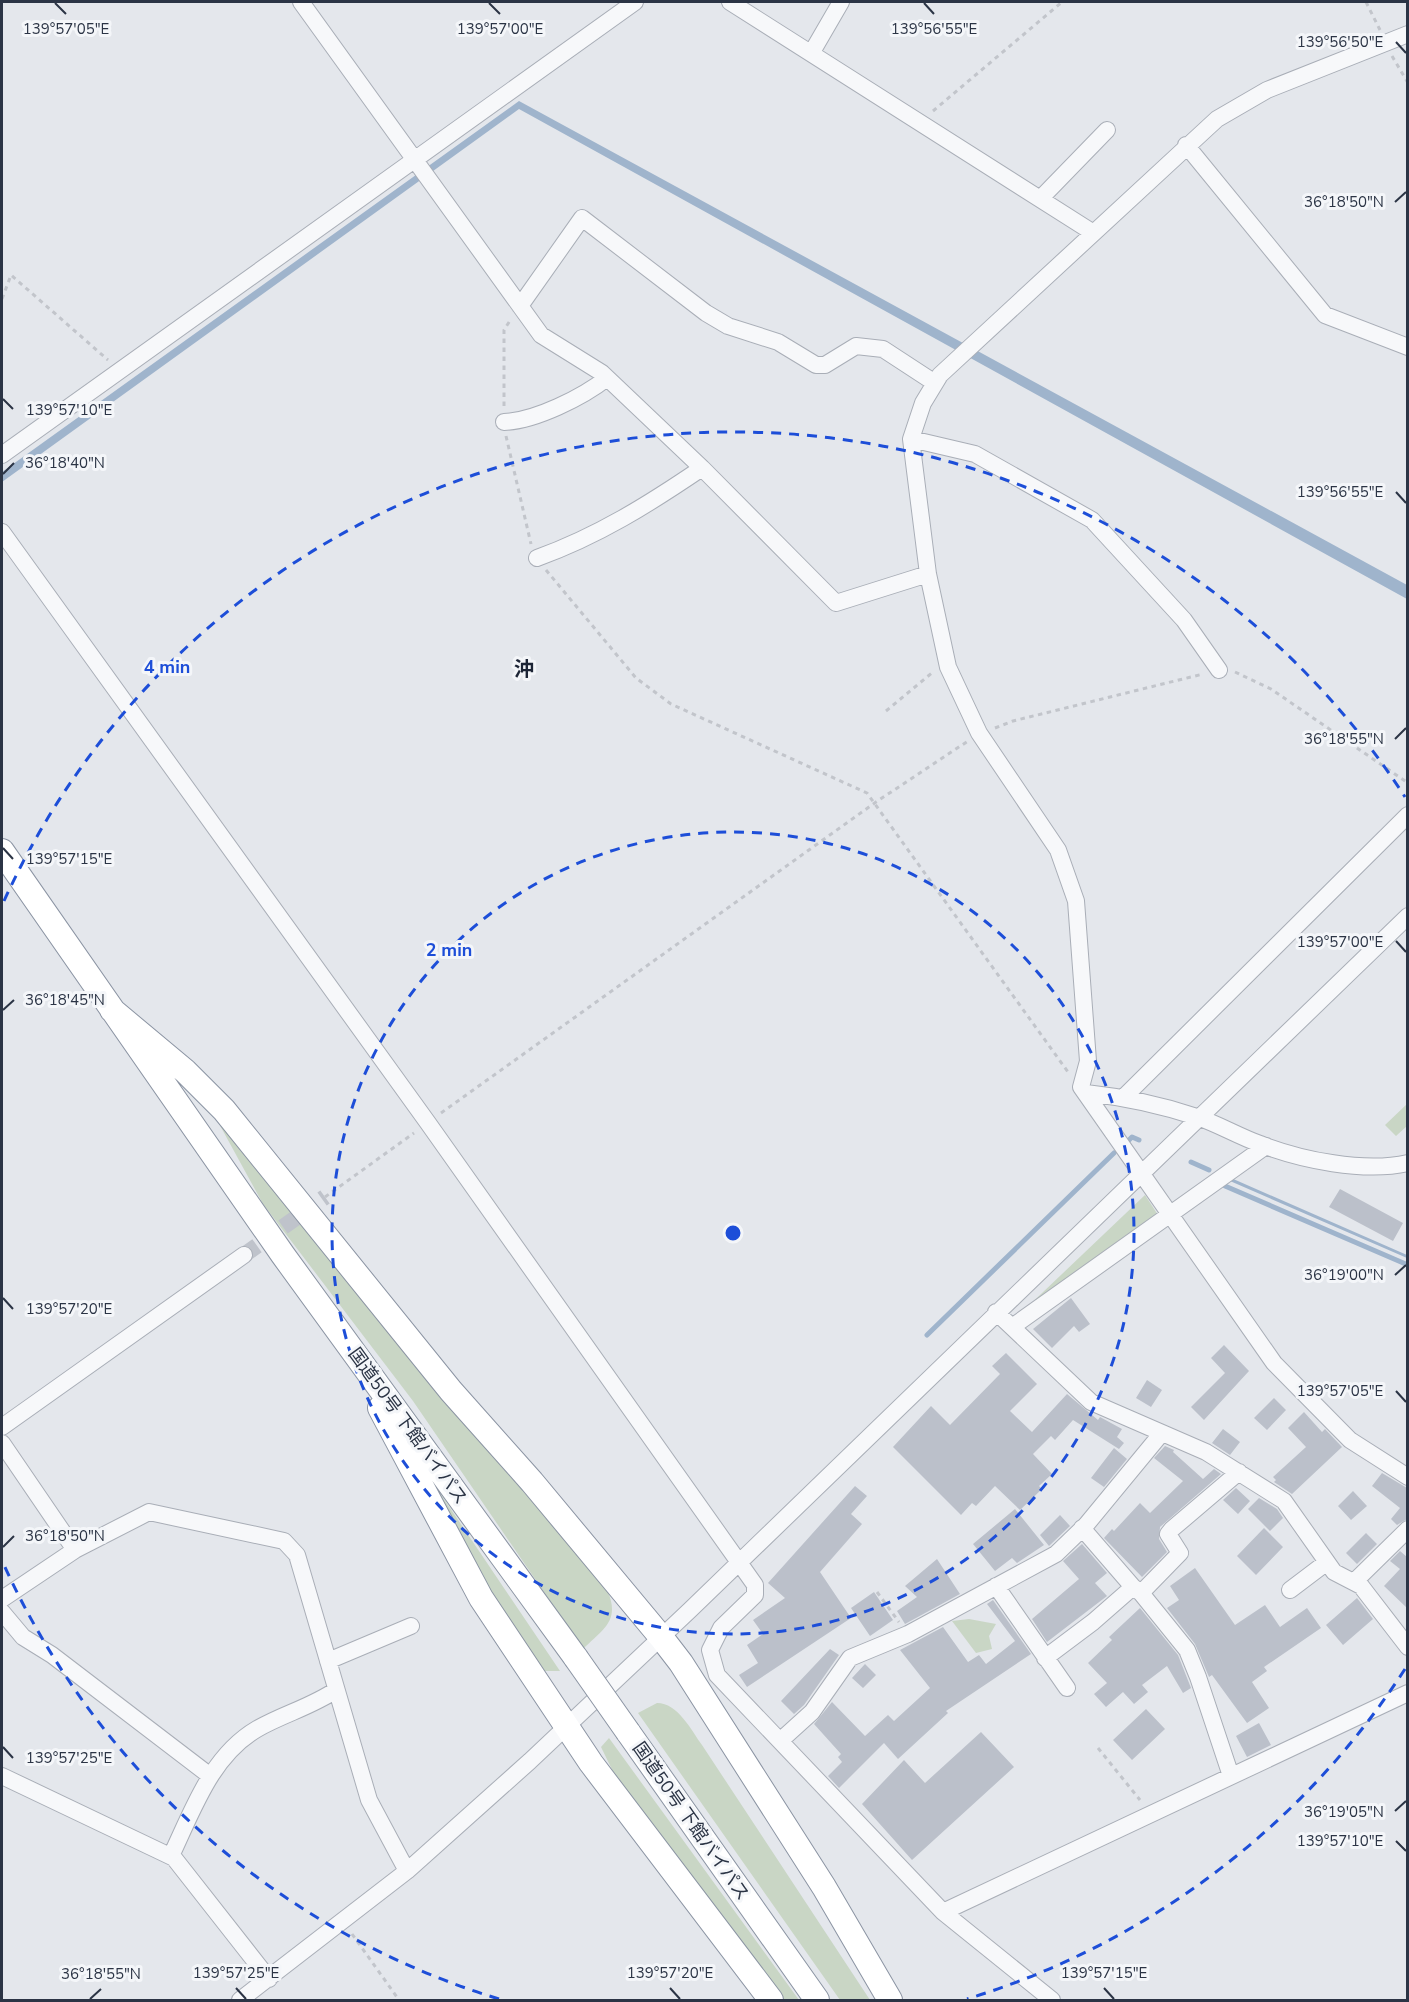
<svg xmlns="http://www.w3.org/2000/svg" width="1409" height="2002" font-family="'Nunito Sans','Noto Sans JP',sans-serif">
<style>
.green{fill:#c9d6c5}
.water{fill:#9fb4cc}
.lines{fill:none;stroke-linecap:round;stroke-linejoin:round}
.stream{stroke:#9fb4cc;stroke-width:5}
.building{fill:#bbc0ca}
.minor-tunnel{stroke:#bfc3cb;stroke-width:16;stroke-dasharray:16 8;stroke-linecap:butt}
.minor-casing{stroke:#a9aeb7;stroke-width:18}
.highway-casing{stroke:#8b94a3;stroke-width:26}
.path{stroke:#c2c5cb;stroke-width:3;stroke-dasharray:4.5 4.5;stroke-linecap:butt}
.minor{stroke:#f7f8fa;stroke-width:16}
.highway{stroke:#fff;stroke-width:24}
.highway-bridge-casing{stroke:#8b94a3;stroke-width:26;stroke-linecap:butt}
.highway-bridge{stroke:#fff;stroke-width:24}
.ticks{fill:none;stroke:#2b3445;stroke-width:2}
.ring{fill:none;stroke:#1d4ed8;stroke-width:3;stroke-dasharray:10 8}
.labels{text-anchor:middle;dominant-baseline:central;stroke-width:6;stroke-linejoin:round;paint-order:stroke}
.street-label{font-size:18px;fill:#2b3445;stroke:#f4f6f9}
.neighbourhood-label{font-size:20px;font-weight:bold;fill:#1d2536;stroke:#f4f6f9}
.ticks-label{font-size:15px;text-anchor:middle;fill:#2b3445;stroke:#f4f6f9;stroke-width:6;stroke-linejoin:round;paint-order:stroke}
.centre{fill:#1d4ed8;stroke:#f4f6f9;stroke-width:3}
.ring-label{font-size:18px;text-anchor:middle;font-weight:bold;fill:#1d4ed8;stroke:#f4f6f9;stroke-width:6;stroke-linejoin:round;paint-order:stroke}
</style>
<rect width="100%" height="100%" fill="#e4e7ec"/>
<!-- green -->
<path class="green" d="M1407,1104V1126L1396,1136L1385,1125Z
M217,1120L608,1592C620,1621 603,1629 583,1649L413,1401L263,1204Z
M1145,1195L1158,1215L1020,1314Z
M421,1465L560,1671H541L491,1600Z
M969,1619L996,1624L989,1636L992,1649L976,1653L952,1621Z
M657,1703C678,1703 691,1730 702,1745L870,2000H840L638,1713Z
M609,1738L799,2000H780L622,1790L601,1747Z"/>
<!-- water -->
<path class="water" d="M519,101L1407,585V599L519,109L2,482V472Z
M1231,1178L1407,1255V1258L1230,1181Z"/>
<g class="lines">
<!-- stream -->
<path class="stream" d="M1127,1142L1132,1137L1139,1140
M1191,1162L1209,1170
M1225,1186L1408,1265
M927,1335L1114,1153"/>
</g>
<!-- building -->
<path class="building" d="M1340,1189L1403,1223L1393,1241L1329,1207Z
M1071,1298L1090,1324L1079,1332L1074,1326L1052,1348L1033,1329Z
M1224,1345L1249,1371L1204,1420L1191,1407L1225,1373L1211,1358Z
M1006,1353L1037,1384L1010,1411L1032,1432L1067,1394L1098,1420L1100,1417L1122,1429L1117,1437L1124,1443L1119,1449L1073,1420L1055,1440L1051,1436L1033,1454L1052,1474L1039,1486L1042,1489L1020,1510L995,1486L976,1506L972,1503L961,1515L893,1447L931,1406L950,1425L1000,1374L992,1366Z
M1147,1380L1162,1390L1151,1407L1136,1398Z
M1274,1398L1286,1410L1267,1430L1254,1418Z
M1304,1412L1322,1432L1325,1429L1342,1447L1292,1494L1274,1482L1276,1480L1273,1477L1306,1447L1288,1428Z
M1223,1429L1240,1442L1230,1455L1212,1443Z
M1165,1446L1174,1450L1173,1452L1203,1479L1214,1469L1221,1474L1160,1527L1159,1539L1167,1552L1142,1577L1104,1538L1112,1529L1114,1531L1140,1503L1150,1513L1183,1481L1154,1458Z
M1114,1448L1127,1459L1104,1487L1091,1478Z
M1382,1473L1407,1488V1519L1397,1525L1391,1519L1400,1508L1372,1486Z
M855,1486L867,1496L851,1514L862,1524L820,1572L851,1618L747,1687L739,1675L758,1663L747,1645L763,1634L753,1620L785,1598L768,1583Z
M1236,1488L1250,1501L1238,1514L1223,1500Z
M1353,1491L1367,1506L1351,1520L1338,1506Z
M1259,1498L1277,1509L1283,1518L1270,1531L1248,1509Z
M1015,1509L1044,1545L1017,1563L1012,1558L995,1571L973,1544Z
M1060,1515L1070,1526L1049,1546L1040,1535Z
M1264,1528L1283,1547L1256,1575L1237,1556Z
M1366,1533L1377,1544L1357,1564L1346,1553Z
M1082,1544L1107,1573L1095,1583L1107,1596L1047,1642L1032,1619L1079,1579L1063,1561Z
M1400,1551L1407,1557V1608L1384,1586L1400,1569L1390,1561Z
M937,1559L960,1594L905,1624L897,1611L917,1597L905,1586Z
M1195,1568L1235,1625L1265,1605L1280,1627L1307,1608L1321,1628L1264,1667L1267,1671L1252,1682L1269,1708L1247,1723L1212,1675L1209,1677L1195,1644L1167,1608L1179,1600L1170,1586Z
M874,1592L893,1620L870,1636L851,1608Z
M1357,1598L1373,1619L1343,1645L1326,1625Z
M993,1600L1031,1654L946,1711L948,1713L898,1759L884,1743L839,1788L828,1776L842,1762L838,1757L841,1754L814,1724L832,1702L865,1736L888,1715L894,1721L930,1688L900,1650L943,1627L968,1662L979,1655L986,1664L1015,1641L987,1604Z
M1140,1608L1178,1655L1191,1688L1183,1693L1167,1666L1142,1685L1148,1692L1134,1704L1123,1692L1106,1707L1094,1694L1107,1683L1088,1663L1112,1640L1109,1637Z
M830,1649L839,1655L804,1705L794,1714L781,1701Z
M865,1664L876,1675L863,1688L852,1678Z
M1146,1709L1165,1729L1132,1760L1113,1740Z
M1259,1723L1271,1745L1247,1757L1236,1736Z
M981,1732L1014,1767L912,1860L862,1804L904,1760L925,1783Z"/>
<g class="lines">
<!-- minor-tunnel -->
<path class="minor-tunnel" d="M244,1255L325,1197"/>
<defs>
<path id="minor" d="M301,2L541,335L602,373L702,468L836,603L928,574
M730,2L1092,232
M1408,34L1267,90L1217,119L940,375L923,403L911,439L928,574L948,667L979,733L1058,850L1076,901L1088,1061L1081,1087L1274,1363L1350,1440L1408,1477
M812,52L841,2
M1186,145L1325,315L1408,347
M1040,199L1107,130
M520,306L582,218L706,313L728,326L778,342L816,365H825L856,346L883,349L935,383
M504,422C535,421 583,397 607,378
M911,439L975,454L1092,520L1184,620L1219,670
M2,455L635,2
M2,532L428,1123L755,1585V1595L721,1628L710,1650L717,1675L943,1912L1052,2000
M537,558C598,536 649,504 702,468
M1086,1093C1123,1097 1161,1105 1197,1117C1218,1124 1238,1136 1260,1144C1301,1160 1364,1173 1408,1163
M1124,1097L1408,815
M996,1312L1091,1402L1206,1452L1284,1501L1334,1572L1361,1586L1408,1647
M1012,1327L1266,1146
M2,1427L244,1255
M2,1443L75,1550L149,1512L284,1541L297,1555L369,1800L407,1871
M1082,1528L1133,1587L1141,1593L1187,1650L1198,1677L1231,1776
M1354,1582L1408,1529
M996,1586L1067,1688
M1290,1590L1327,1562
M1141,1593L1180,1553L1168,1534L1172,1529L1239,1472
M2,1599L75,1550
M2,1612L23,1637L52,1655L209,1775
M1045,1658L1093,1622L1133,1587
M328,1661L411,1626
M780,1741L812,1712L850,1658L908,1634L1056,1554L1086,1525L1161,1434
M2,1776L174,1858L269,1979
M171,1856C193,1810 211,1756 257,1729C283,1714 311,1707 336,1690
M943,1912L1408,1693
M240,2000L407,1871L530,1761L690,1610L1408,916"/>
<path id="highway" d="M2,851L283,1255L576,1658
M112,1010L185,1071L224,1110L451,1391L532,1482L661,1637L681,1663L824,1887L890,2000
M380,1408L481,1598L591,1763L771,2000
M628,1732L817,2000"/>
</defs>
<!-- minor casing -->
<use href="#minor" class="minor-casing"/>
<!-- highway casing -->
<use href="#highway" class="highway-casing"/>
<!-- path -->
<path class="path" d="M1366,2L1380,30
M1392,56L1408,83
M933,111L1062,2
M2,299L11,275L108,360
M504,406V330L511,319
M506,436L531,544
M546,570L636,678L671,704L867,793L1068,1072
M1235,672L1271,689L1408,783
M886,711L933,672
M995,728L1013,721L1203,674
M441,1113L876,802L968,741
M325,1197L414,1133
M877,1592L899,1622
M1098,1748L1140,1800
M352,1934L399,2000"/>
<!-- minor -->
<use href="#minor" class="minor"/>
<!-- highway -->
<use href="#highway" class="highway"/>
<defs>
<path id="highway-bridge" d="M576,1658L628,1732"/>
</defs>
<!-- highway-bridge casing -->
<use href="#highway-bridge" class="highway-bridge-casing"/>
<!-- highway-bridge -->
<use href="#highway-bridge" class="highway-bridge"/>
</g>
<!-- ticks -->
<path class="ticks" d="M55,3L66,14M489,3L500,14M924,3L934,14M1396,42L1406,53M1395,202L1406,192M3,399L13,409M3,474L14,463M1396,492L1406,503M1395,739L1406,728M3,848L13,859M1396,941L1406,952M3,1010L14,1000M1395,1275L1406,1265M3,1298L13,1309M1396,1391L1406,1402M3,1547L14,1536M3,1747L13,1758M1395,1811L1406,1801M1396,1841L1406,1851M236,1988L246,1999M670,1988L680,1999M1104,1988L1114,1999M90,1999L101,1989"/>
<!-- distance rings -->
<g class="ring">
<circle cx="733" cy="1233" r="401"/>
<path d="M1405 1669A801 801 0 0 1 967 1999M499 1999A801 801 0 0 1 4 1565M4 901A801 801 0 0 1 1405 797"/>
</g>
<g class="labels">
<!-- street labels -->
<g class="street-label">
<text transform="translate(408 1426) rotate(54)">国道50号 下館バイパス</text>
<text transform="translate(691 1821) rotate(55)">国道50号 下館バイパス</text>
</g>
<!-- neighbourhood labels -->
<g class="neighbourhood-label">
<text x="524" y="669">沖</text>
</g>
</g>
<g class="ticks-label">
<text x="66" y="34">139°57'05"E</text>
<text x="500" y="34">139°57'00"E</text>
<text x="934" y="34">139°56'55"E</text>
<text x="1340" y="47">139°56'50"E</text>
<text x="1344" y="207">36°18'50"N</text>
<text x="69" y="415">139°57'10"E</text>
<text x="65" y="468">36°18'40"N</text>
<text x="1340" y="497">139°56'55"E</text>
<text x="1344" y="744">36°18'55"N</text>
<text x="69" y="864">139°57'15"E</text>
<text x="1340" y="947">139°57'00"E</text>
<text x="65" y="1005">36°18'45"N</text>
<text x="1344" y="1280">36°19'00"N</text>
<text x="69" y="1314">139°57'20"E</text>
<text x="1340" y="1396">139°57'05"E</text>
<text x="65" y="1541">36°18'50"N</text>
<text x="69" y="1763">139°57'25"E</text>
<text x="1344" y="1817">36°19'05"N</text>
<text x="1340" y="1846">139°57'10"E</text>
<text x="236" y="1978">139°57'25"E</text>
<text x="670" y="1978">139°57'20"E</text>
<text x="1104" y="1978">139°57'15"E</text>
<text x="101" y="1979">36°18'55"N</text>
</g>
<circle cx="733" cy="1233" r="9" class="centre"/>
<g class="ring-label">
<text x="167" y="673">4 min</text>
<text x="449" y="956">2 min</text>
</g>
<!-- border -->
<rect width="1409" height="2002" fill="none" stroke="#2b3445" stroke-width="6"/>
</svg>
